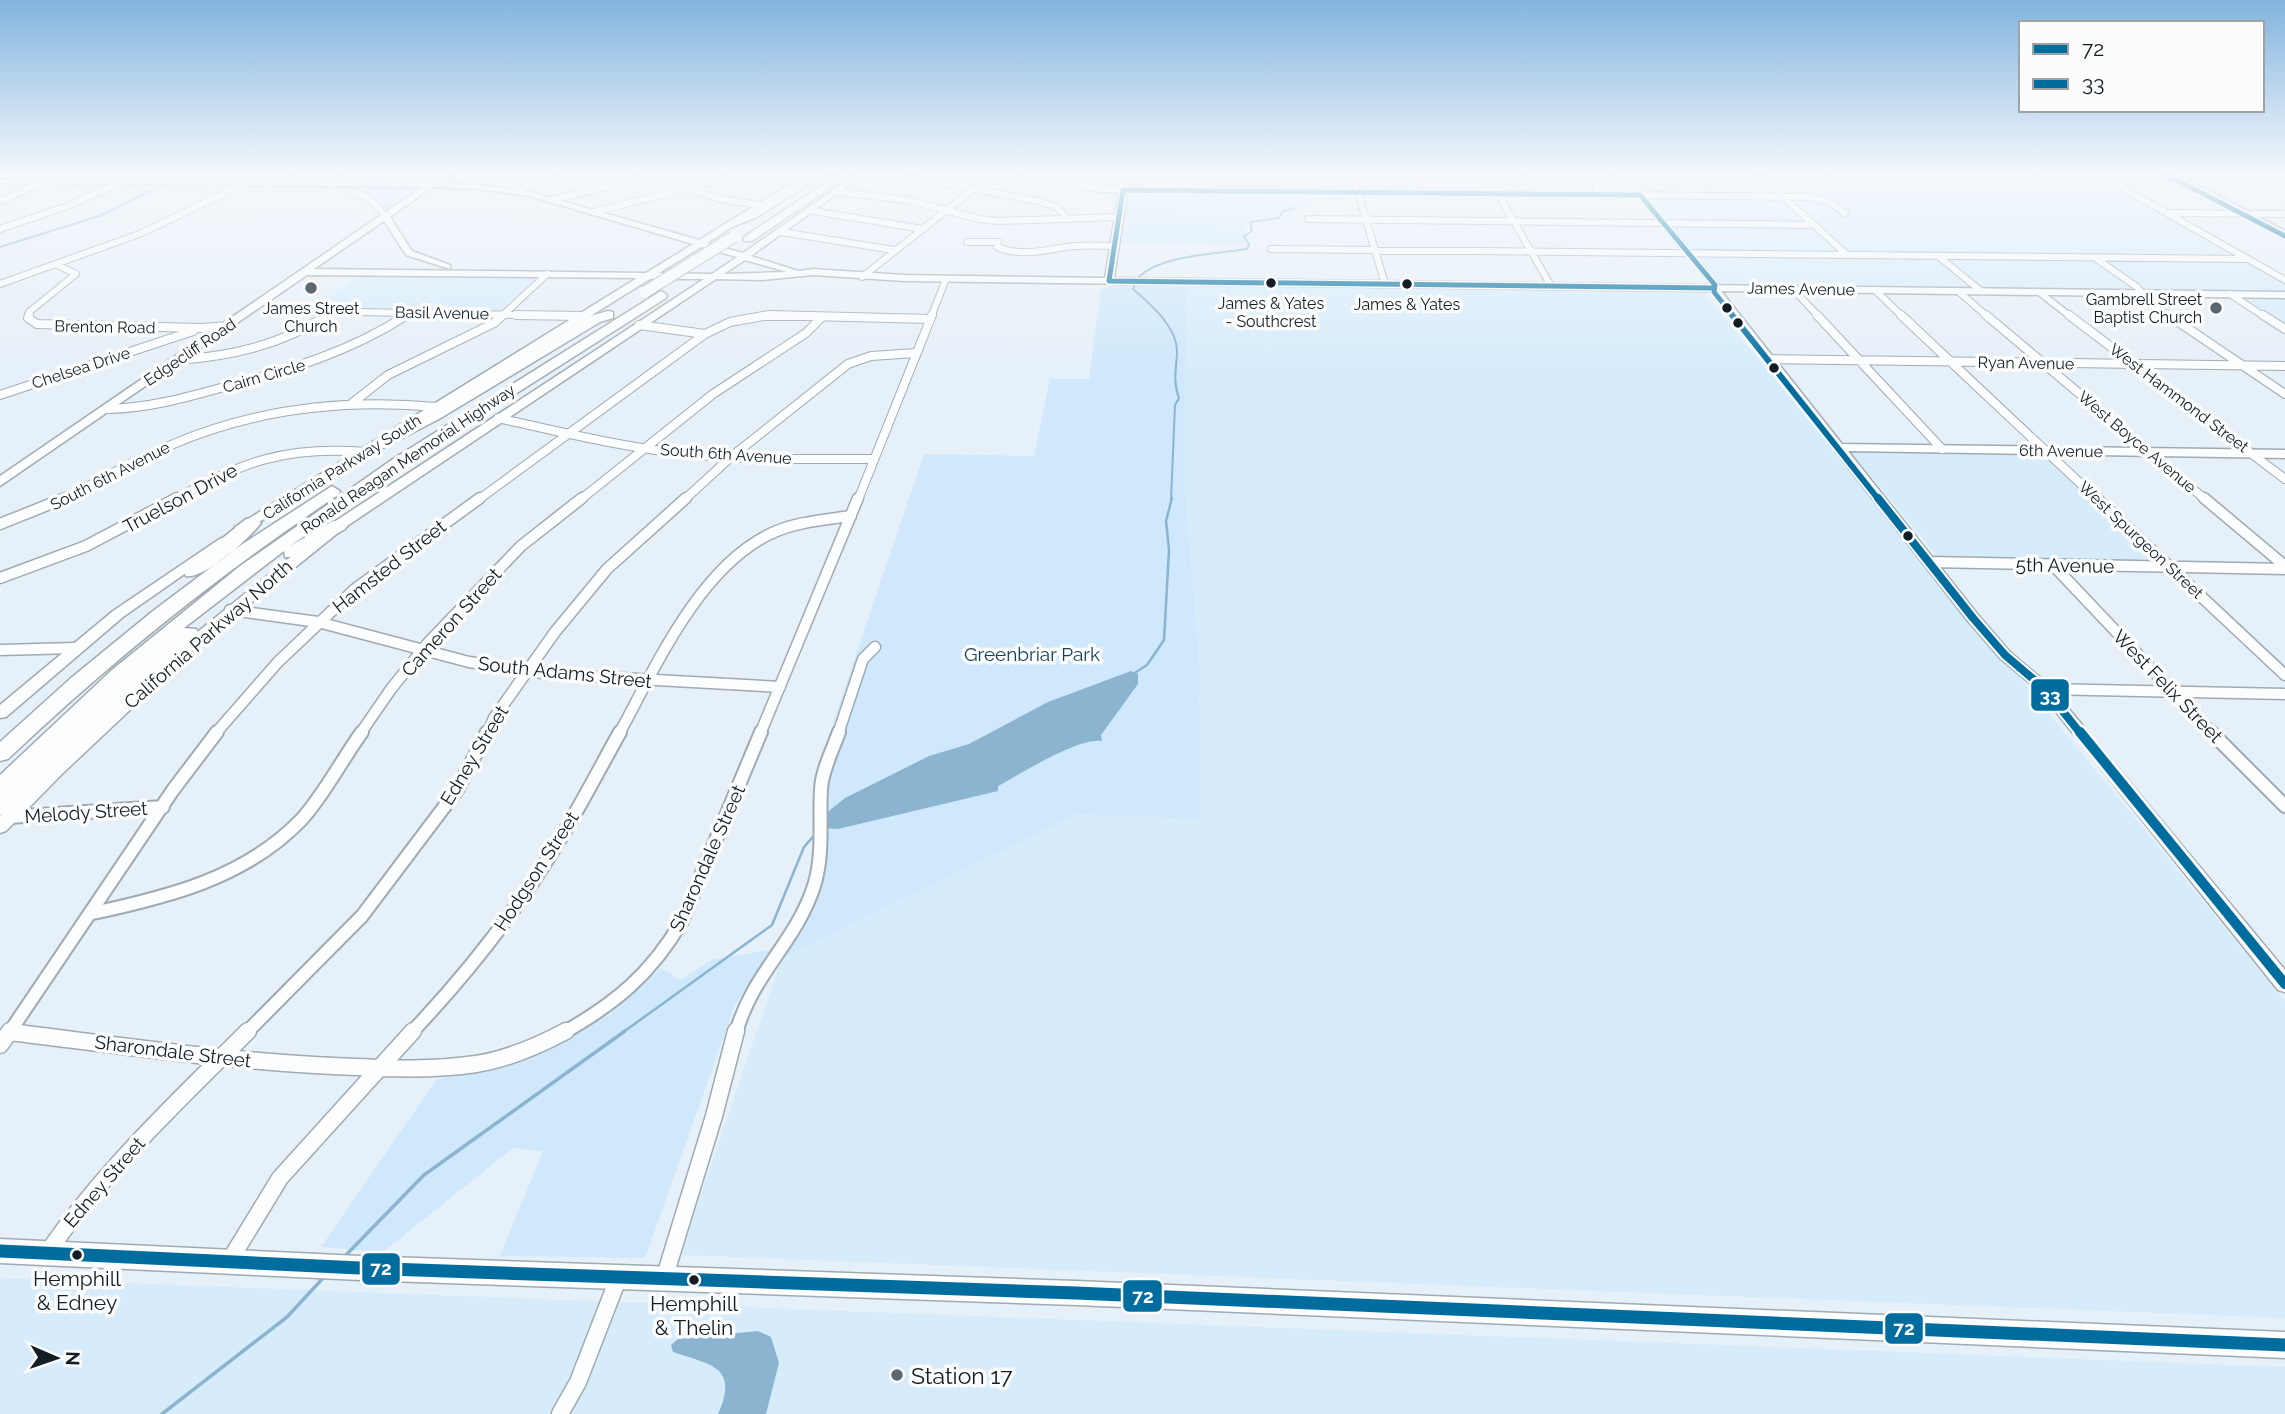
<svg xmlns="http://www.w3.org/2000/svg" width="2285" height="1414" font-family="Raleway,sans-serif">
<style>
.built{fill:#d7ecfb}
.green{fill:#cfe8fb}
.water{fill:#8bb4d0}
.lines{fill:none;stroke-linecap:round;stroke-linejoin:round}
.stream-far2{stroke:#8bb4d0;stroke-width:2}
.stream-far1{stroke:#8bb4d0;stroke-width:2.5}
.stream{stroke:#8bb4d0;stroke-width:3.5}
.street-far4-casing{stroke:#a0aab1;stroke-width:8}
.street-far3-casing{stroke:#a0aab1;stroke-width:10}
.street-far2-casing{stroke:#a0aab1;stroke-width:13}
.street-far1-casing{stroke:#a0aab1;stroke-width:16}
.street-casing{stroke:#a0aab1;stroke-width:19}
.secondary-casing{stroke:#a0aab1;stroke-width:3}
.highway-casing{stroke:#a0aab1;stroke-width:3}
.street-far4{stroke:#fbfdfe;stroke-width:6}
.street-far3{stroke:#fbfdfe;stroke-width:8}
.street-far2{stroke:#fbfdfe;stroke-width:10}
.street-far1{stroke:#fbfdfe;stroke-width:12}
.street{stroke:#fbfdfe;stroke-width:16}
.secondary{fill:#fbfdfe;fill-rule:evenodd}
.highway{fill:#fbfdfe;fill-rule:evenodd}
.highway-bridge-casing{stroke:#a0aab1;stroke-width:13;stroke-linecap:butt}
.highway-bridge{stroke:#fbfdfe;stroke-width:11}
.bus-1-casing{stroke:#fcfcfc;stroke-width:18}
.bus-2-far3-casing{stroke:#fcfcfc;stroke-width:8}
.bus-2-far2-casing{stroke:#fcfcfc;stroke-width:10}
.bus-2-far1-casing{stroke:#fcfcfc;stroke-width:12}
.bus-2-casing{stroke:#fcfcfc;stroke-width:16}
.bus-3-casing{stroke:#fcfcfc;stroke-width:8}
.bus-1{stroke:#006d9e;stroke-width:13}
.bus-2-far3{stroke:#006d9e;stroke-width:5}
.bus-2-far2{stroke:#006d9e;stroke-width:6}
.bus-2-far1{stroke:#006d9e;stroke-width:8}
.bus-2{stroke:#006d9e;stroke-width:10}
.bus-3{stroke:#006d9e;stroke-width:5}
.bus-dot{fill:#121e25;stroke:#fcfcfc;stroke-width:2.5}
.poi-dot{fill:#5c686f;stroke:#fcfcfc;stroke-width:2.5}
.labels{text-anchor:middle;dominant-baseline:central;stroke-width:7;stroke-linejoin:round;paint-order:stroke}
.far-street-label{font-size:16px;fill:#121e25;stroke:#fcfcfc}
.far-poi-label{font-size:16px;fill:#121e25;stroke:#fcfcfc;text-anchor:end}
.far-bus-label{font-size:16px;fill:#121e25;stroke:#fcfcfc}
.street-label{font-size:19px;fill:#121e25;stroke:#fcfcfc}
.park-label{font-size:19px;fill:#143e59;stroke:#fcfcfc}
.near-bus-label{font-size:21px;fill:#121e25;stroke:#fcfcfc}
.near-poi-label{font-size:23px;fill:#121e25;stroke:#fcfcfc;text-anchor:start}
.line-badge{stroke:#fcfcfc;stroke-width:2.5}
.badge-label{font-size:19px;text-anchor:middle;font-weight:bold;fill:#fff}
</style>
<rect width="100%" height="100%" fill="#e6f0f8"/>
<!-- built -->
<path class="built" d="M1626,173H2094L2285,284V292L1721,286Z
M1163,193L1308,194L1311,205H1303L1290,218L1256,217L1244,221V231H1219L1218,221L1179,220L1163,199Z
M360,274L537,276L500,312L306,309L326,300Z
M1186,285L1703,292L2285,1001V1318L680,1255L782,958L1077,814L1200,818L1199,661L1185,490Z
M2240,298H2285V326Z
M1851,452L2042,455L2154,561L1939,558Z
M0,1278L2285,1367V1414H0Z"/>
<!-- green -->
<path class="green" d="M354,188H419L385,210Z
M1125,192L1163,193V199H1179V220L1218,221L1219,231H1244L1245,245L1119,244Z
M1116,284L1186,285L1185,490L1199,662L1200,819L1077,814L782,958L818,894L825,864L814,779L924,454L1034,456L1050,379H1089L1101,290Z
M770,950L735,1005L645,1258L500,1256L543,1151L513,1148L383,1252L321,1247L437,1079L499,1067L556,1043L609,1015L661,968L680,980L712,960Z"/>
<!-- water -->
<path class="water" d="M1131,671L1138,674V684L1101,735L1102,741C1077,738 1022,773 998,786V791L838,829L824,828V817L830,810L845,798L929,756L969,744L1048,702Z
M758,1331L771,1337L779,1363L766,1414H718C739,1367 712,1365 673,1352L671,1345L678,1339Z"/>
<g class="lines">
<!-- stream-far2 -->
<path class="stream-far2" d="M0,247L99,216L180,177L178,173
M1139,277C1161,255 1216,254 1247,249L1249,245L1244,236L1252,231L1250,222L1279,218L1283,211L1295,208
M1135,284L1133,289C1151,305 1178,327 1177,353C1176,369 1173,383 1179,398L1175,405L1171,500"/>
<!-- stream-far1 -->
<path class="stream-far1" d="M1133,674L1147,665L1164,640L1169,550L1166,521L1172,498
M622,1033L772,925L804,847L817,832"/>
<!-- stream -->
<path class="stream" d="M345,1256L424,1175L625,1031
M162,1414L287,1317L325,1276"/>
<defs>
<path id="street-far4" d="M861,173L921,179L1038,201L1057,207L1068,219
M1005,173L1101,189L1811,197L1829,202L1845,213
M1757,173L1847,255
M1830,173L2097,177L2110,181L2285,280
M25,182L45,173
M88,182L107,173
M1355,182L1385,284
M268,184L289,173
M332,184L350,173
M394,185L412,173
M471,186L501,173
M687,189L720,199L759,205
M353,191L372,201L384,215
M514,191L547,180L582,173
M838,192L907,200L979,219L998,221L1119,217
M1498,194L1551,286
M1595,195L1598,183L1608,173
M1640,195L1715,285L1714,288
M552,200L660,173
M0,201L44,182
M813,211L923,229
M594,212L746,173
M2169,213L2285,214
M1308,219L1814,225
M0,229L68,206L120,182
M781,232L894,250
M967,242H998L997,247C1023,258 1048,249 1075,246C1088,245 1101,246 1114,246
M1271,249L2248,259
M1938,256L1981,291
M2095,258L2137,287L2151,303L2171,317
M862,277L980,184L1001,173
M0,284L142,233L245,183
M1793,289L1819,317
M1875,290L1903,317
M1958,291L1988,317
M2039,292L2071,317
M2230,294L2265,317
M301,311L582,316
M28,317L29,312L76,274L57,265
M324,317L331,312
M405,317L410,313
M501,317L547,274
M760,317H833
M931,317L946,279"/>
<path id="street-far3" d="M29,315L28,318L37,324L201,328L230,326
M516,315L582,316
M1817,315L1942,449
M1901,315L2098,500
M1986,315L2206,500
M2069,315L2285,479
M2168,315L2285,394
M2263,315L2285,329
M639,325L705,334
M1768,359L2285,366
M178,360C231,356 282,345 327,315
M0,395L193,331
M351,404L388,375L494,323L503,315
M108,409C148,408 185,398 224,387C289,370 350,352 407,315
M498,418C564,433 630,449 698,455C756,460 815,459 874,459
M62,500C98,481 133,461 171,445C256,408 346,399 437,407
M174,500C243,461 286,446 366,452
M478,500L705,334L730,322L769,315L930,319
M580,500L713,394L806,333L821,318
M684,500L731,457L848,364L871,356L916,353
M858,500L932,315"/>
<path id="street-far2" d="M2096,498L2285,675
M2204,498L2285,566
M0,524L65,498
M1929,562L2285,569
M2053,565L2213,734
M0,578L86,546L177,498
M230,610L318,622L469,662L549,674L780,687
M0,650L75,648
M2045,689L2285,694
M215,734L278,662L355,589L480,498
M360,734L391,689L428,643L521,546L582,498
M487,734L494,718L555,632L607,569L686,498
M619,734C655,668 698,570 768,535C793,522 823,520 851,516
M760,734L858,498
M838,734L863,659L875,647"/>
<path id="street-far1" d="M2211,732L2285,806
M9,817L163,807
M93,913C168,897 245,878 301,820C322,798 343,758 362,732
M10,1032L15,1033
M9,1033L173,790L217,732
M246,1033L362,916L457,790L487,732
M411,1033C468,973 521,905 563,834C583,801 601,766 620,732
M563,1033C616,1003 651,974 682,921L761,732
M736,1033C752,974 796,942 814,886C824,855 819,820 821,789C822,770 833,749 839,732"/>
<path id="street" d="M10,1032C117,1045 225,1061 333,1066C380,1068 429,1071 476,1064C508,1059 538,1046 566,1031
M0,1045L10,1031
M48,1252C104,1170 178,1101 248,1031
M230,1260L280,1178L413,1031
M664,1279L714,1116L736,1031
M560,1414L578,1382L618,1279"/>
<path id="secondary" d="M444,173H452L439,183L478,185L530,192L699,240L808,173H817L707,243L743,253L858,173H866L751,256L798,271L813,269L904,275L1105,278L1122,173H1130L1114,278L2285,292V298L1721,291L1842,444L2285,450V458L1848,451L1978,615L2010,652L2050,686L2285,970V992L2278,990L2040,692L2000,658L1968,621L1711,291L904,281L813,275L761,280L716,279L344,528L200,644L62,774L6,831L0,833V816L50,766L190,638L334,522L704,279H650L240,534L235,533V527L637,278L307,275L0,486V476L422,187L0,183V179L429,183ZM432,187L478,189L529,196L693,244L646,273L314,269L384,221L406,255L450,269V265L412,251L390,217ZM701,247L737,257L712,274L659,273ZM745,260L787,272L724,274Z
M2166,173H2175L2285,231V237Z
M221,538L226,539V545L123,617L6,717L0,718V705L113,611Z
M0,1239L360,1256L1076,1281L2285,1332V1358L1076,1305L360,1280L0,1263Z"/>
<path id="highway" d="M816,173H827L755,218L729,228L723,225Z
M841,173H852L752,241H744V237Z
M661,291L667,295L666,298L456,432L290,546L333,521H345L348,525L345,529L297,557H285L284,551L184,628L196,629L199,633L196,637L8,813L0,815V775L112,670L240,566L393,459Z
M608,311L613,312V318L600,322L439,419L383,448L377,450L369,445L429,413L590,316Z
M332,486L340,491L338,495C220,574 111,661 8,759L0,761V742L71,678L153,611L238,547Z
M252,518L261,523C250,538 203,580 186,576L183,572L186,568L246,519Z"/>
</defs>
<!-- street-far4 casing -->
<use href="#street-far4" class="street-far4-casing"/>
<!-- street-far3 casing -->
<use href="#street-far3" class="street-far3-casing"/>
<!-- street-far2 casing -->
<use href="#street-far2" class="street-far2-casing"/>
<!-- street-far1 casing -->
<use href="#street-far1" class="street-far1-casing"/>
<!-- street casing -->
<use href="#street" class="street-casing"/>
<!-- secondary casing -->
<use href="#secondary" class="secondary-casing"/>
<!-- highway casing -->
<use href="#highway" class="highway-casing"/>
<!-- street-far4 -->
<use href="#street-far4" class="street-far4"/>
<!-- street-far3 -->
<use href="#street-far3" class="street-far3"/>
<!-- street-far2 -->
<use href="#street-far2" class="street-far2"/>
<!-- street-far1 -->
<use href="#street-far1" class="street-far1"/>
<!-- street -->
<use href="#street" class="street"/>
<!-- secondary -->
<use href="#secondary" class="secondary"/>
<!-- highway -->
<use href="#highway" class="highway"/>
<defs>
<path id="highway-bridge" d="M645,292L735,236"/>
</defs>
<!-- highway-bridge casing -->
<use href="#highway-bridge" class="highway-bridge-casing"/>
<!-- highway-bridge -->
<use href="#highway-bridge" class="highway-bridge"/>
<defs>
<path id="bus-1" d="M0,1251L360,1268L1076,1293L2285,1345"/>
<path id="bus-2-far3" d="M1714,288L1109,281L1123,190L1640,195L1715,285L1714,292L1734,317"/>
<path id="bus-2-far2" d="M1732,315L1879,500"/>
<path id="bus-2-far1" d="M1878,498L1973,618L2005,655L2045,689L2081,734"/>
<path id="bus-2" d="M2080,732L2285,984"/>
<path id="bus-3" d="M2163,173L2285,236"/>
</defs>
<!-- bus-1 casing -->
<use href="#bus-1" class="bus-1-casing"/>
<!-- bus-2-far3 casing -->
<use href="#bus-2-far3" class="bus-2-far3-casing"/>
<!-- bus-2-far2 casing -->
<use href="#bus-2-far2" class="bus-2-far2-casing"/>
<!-- bus-2-far1 casing -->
<use href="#bus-2-far1" class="bus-2-far1-casing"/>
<!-- bus-2 casing -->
<use href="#bus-2" class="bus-2-casing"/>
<!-- bus-3 casing -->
<use href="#bus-3" class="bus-3-casing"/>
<!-- bus-1 -->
<use href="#bus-1" class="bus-1"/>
<!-- bus-2-far3 -->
<use href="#bus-2-far3" class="bus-2-far3"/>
<!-- bus-2-far2 -->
<use href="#bus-2-far2" class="bus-2-far2"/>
<!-- bus-2-far1 -->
<use href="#bus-2-far1" class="bus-2-far1"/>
<!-- bus-2 -->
<use href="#bus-2" class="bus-2"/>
<!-- bus-3 -->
<use href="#bus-3" class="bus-3"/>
</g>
<!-- sky -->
<linearGradient id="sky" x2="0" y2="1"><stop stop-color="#83b4de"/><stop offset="0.47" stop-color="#f4f8fc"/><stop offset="1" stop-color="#f4f8fc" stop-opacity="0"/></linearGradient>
<rect width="2285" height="370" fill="url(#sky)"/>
<!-- markers -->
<g class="bus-dot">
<circle cx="1271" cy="283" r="6"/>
<circle cx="1407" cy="284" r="6"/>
<circle cx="1727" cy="308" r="6"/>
<circle cx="1738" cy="323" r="6"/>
<circle cx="1774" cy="368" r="6"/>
<circle cx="1908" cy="536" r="6"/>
<circle cx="77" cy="1255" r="6"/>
<circle cx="694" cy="1280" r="6"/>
</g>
<g class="poi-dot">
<circle cx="311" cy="288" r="7"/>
<circle cx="2216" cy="308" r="7"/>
<circle cx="897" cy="1375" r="7"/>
</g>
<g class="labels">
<!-- far-street labels -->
<g class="far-street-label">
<text transform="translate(1801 289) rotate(1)">James Avenue</text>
<text transform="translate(442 313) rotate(1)">Basil Avenue</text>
<text transform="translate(105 327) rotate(1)">Brenton Road</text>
<text transform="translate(190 352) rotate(-34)">Edgecliff Road</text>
<text transform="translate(2026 363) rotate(1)">Ryan Avenue</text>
<text transform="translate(81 368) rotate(-18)">Chelsea Drive</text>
<text transform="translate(264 376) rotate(-16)">Cairn Circle</text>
<text transform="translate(2179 398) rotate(37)">West Hammond Street</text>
<text transform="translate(2137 442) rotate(40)">West Boyce Avenue</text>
<text transform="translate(2061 451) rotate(1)">6th Avenue</text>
<text transform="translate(726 454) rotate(4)">South 6th Avenue</text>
<text transform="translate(408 459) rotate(-34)">Ronald Reagan Memorial Highway</text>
<text transform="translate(342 467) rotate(-32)">California Parkway South</text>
<text transform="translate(110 476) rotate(-27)">South 6th Avenue</text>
<text transform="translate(2141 540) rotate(43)">West Spurgeon Street</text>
</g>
<!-- far-poi labels -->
<g class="far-poi-label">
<text x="2202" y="299">Gambrell Street<tspan x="2202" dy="18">Baptist Church</tspan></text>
<text x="311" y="308" text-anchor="middle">James Street<tspan x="311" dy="18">Church</tspan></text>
</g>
<!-- far-bus labels -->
<g class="far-bus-label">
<text x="1271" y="303">James &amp; Yates<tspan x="1271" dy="18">- Southcrest</tspan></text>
<text x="1407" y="304">James &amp; Yates</text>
</g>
<!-- street labels -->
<g class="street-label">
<text transform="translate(180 498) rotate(-28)">Truelson Drive</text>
<text transform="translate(2065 565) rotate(1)">5th Avenue</text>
<text transform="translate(389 566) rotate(-38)">Hamsted Street</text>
<text transform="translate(451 622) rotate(-48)">Cameron Street</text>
<text transform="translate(208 634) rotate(-41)">California Parkway North</text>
<text transform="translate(565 672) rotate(6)">South Adams Street</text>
<text transform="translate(2168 686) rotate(46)">West Felix Street</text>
<text transform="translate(474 755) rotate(-59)">Edney Street</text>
<text transform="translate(86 812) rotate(-4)">Melody Street</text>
<text transform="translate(707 858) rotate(-66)">Sharondale Street</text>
<text transform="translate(536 871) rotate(-57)">Hodgson Street</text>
<text transform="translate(173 1051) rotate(7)">Sharondale Street</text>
<text transform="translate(104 1182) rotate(-49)">Edney Street</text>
</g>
<!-- park labels -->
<g class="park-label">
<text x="1032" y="654">Greenbriar Park</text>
</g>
<!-- near-bus labels -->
<g class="near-bus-label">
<text x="77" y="1278">Hemphill<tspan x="77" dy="24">&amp; Edney</tspan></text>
<text x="694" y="1303">Hemphill<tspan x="694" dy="24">&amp; Thelin</tspan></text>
</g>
<!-- near-poi labels -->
<g class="near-poi-label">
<text x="911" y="1375">Station 17</text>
</g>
</g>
<g class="line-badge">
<rect x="2030" y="678" width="40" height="34" rx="7" fill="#006d9e"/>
<rect x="361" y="1252" width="40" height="34" rx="7" fill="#006d9e"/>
<rect x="1122" y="1279" width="41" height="34" rx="7" fill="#006d9e"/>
<rect x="1884" y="1312" width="40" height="33" rx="7" fill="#006d9e"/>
</g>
<g class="badge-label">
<text x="2050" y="702">33</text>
<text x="381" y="1275">72</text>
<text x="1143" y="1303">72</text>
<text x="1904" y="1335">72</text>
</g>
<!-- legend -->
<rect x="2019" y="21" width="245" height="91" fill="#fcfcfc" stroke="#9ea3a6" stroke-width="2"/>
<rect x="2033" y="44" width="35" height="10" fill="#006d9e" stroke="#9ea3a6" stroke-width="2"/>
<text x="2082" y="56" font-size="21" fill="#121e25">72</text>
<rect x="2033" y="79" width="35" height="10" fill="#006d9e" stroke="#9ea3a6" stroke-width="2"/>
<text x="2082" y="91" font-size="21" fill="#121e25">33</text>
<!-- north arrow -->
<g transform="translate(56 1358) rotate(92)" stroke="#fcfcfc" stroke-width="5" paint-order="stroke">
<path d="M0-5L12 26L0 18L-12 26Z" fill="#121e25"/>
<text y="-10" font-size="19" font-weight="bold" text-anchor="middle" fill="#121e25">N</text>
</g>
</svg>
